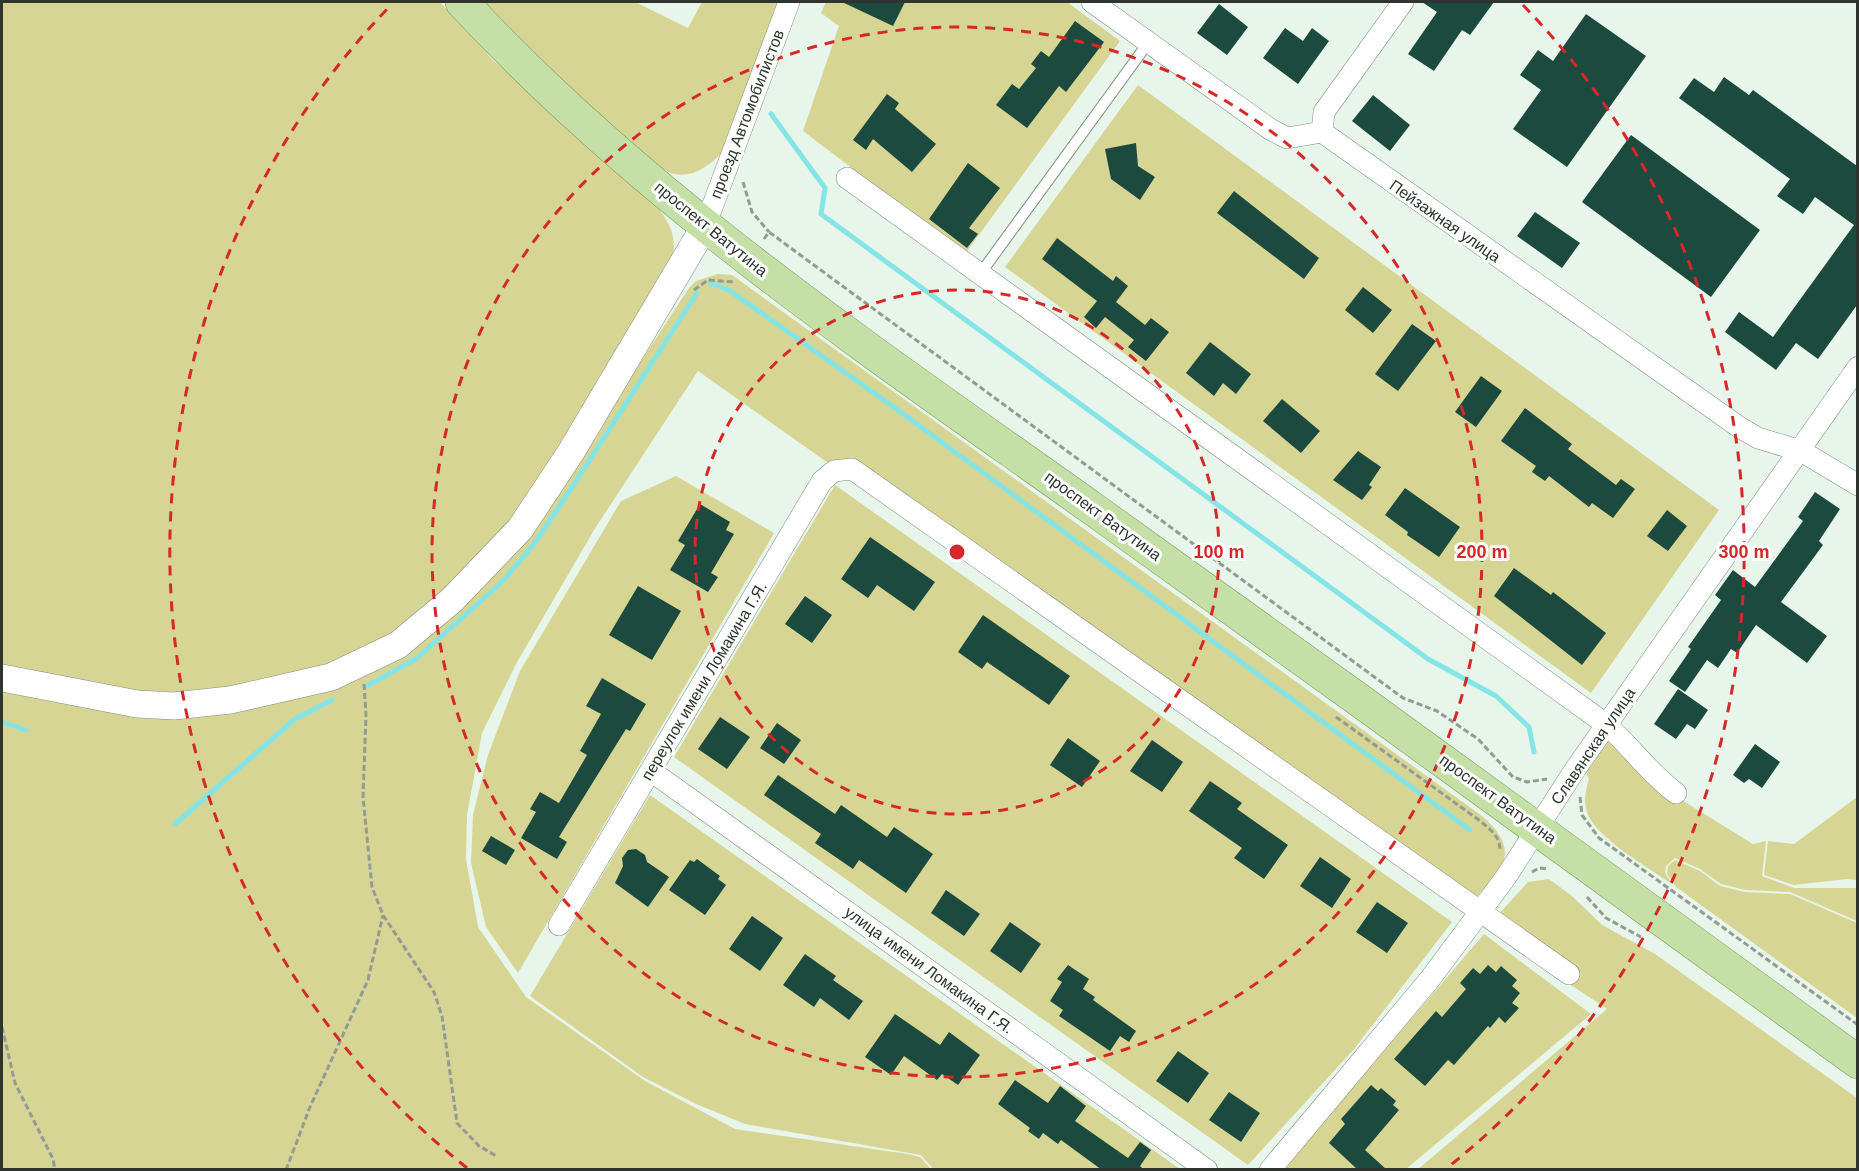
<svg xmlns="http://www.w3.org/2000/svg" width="1859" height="1171" font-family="Arial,sans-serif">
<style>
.green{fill:#d6d593}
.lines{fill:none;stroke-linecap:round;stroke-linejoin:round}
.stream{stroke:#85e5e6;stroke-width:5}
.building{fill:#1c4a3e}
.service-casing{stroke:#818d84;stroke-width:12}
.minor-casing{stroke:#818d84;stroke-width:22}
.tertiary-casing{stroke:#818d84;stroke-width:28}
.primary-casing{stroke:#789657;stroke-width:34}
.path{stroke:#929b94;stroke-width:3;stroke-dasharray:6 3;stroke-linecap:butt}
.service{stroke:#fff;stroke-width:10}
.minor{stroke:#fff;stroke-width:21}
.tertiary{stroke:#fff;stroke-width:27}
.primary{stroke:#c5e0a7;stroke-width:33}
.ring{fill:none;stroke:#d62828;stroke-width:3;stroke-dasharray:10 8}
.labels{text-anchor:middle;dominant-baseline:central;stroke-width:6;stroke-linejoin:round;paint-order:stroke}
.street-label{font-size:16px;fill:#2f3430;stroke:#fcfffc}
.centre{fill:#d62828;stroke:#fcfffc;stroke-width:3}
.ring-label{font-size:18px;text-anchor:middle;font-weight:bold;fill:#d62828;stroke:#fcfffc;stroke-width:6;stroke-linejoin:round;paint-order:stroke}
</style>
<rect width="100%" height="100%" fill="#e7f5ea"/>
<!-- green -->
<path class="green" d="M2,2H440L493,60L654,203C672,224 678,240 671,266L511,524L443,592L393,634L330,667L227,691L159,695L2,667Z
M485,2H635L688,28L702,2H778L722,153C708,166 694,178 674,174C645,168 512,30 485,2Z
M826,2H1067L1120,41L965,254L803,131L839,26L821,13Z
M1138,85L1719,510L1591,693L1005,267Z
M718,274L732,275L1482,816C1529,857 1494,875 1463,912L698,371L594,530L516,664L482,733L467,815L466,859L478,927L526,997L645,1081L735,1129L908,1154L920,1157L931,1169H2V685L158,712L365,675L578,457L689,288L696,281Z
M676,476L774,533L518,973L486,927L471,863L473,815L488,755L520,671L621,501Z
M835,485L1452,922L1354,1049L1248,1165L674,757Z
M1611,737L1654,783L1753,844L1766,841L1762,876L1794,888H1857V921L1790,892L1745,890L1721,884L1700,869L1675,858L1666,866L1665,873L1673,885C1651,869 1594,837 1587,812C1583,800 1586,790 1589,779L1586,773Z
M650,795L1180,1169H933L921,1155L745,1124L696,1104L643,1077L530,996Z
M1857,797V880L1847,879L1794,885L1764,875L1768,841L1794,844Z
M1675,860L1700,871L1720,886L1745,892L1790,894L1857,923V1018L1676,887L1667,874L1668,866Z
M1549,879L1572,896L1602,925L1655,954L1857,1098V1169L1417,1170L1607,1009L1486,928L1528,882Z
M1484,934L1591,1014L1406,1169L1282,1170Z"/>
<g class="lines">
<!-- stream -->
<path class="stream" d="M771,114L825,188L821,214L1428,659L1496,696L1529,727L1534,752
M710,283L729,290L895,408L1470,830
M367,686L417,658L502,582L534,544L569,492L697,293
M2,722L26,730
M175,824L295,719L332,700"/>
</g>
<!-- building -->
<path class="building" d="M842,2H905L893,26Z
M1422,2H1494L1470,35L1462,30L1434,71L1408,54L1437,12Z
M1219,4L1248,27L1227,55L1197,33Z
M1586,14L1646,56L1567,167L1513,129L1541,90L1520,75L1538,50L1553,61Z
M1075,21L1104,42L1066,92L1059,86L1027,128L996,105L1012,84L1019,89L1036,68L1031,64L1041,51L1049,57Z
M1285,28L1303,41L1312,28L1329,41L1298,84L1263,58Z
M1724,77L1749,95L1753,90L1857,166V305L1818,359L1796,343L1776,370L1725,332L1739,312L1773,337L1854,225L1815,197L1803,214L1777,196L1790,179L1679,98L1694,78L1714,92Z
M887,94L899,103L895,109L936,144L912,172L873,139L866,150L853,140Z
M1373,95L1410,125L1390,151L1352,121Z
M1631,135L1760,230L1711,297L1582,202Z
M1136,143L1138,166L1155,177L1140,200L1111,179L1105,149Z
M968,163L1000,188L969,228L978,234L967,248L929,219Z
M1234,191L1319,258L1304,279L1217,213Z
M1535,212L1580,243L1562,268L1517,236Z
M1057,238L1113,281L1116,276L1128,286L1116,302L1145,325L1151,318L1169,332L1146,361L1128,347L1134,340L1105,317L1096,328L1084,317L1097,301L1042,259Z
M1363,287L1392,310L1373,333L1345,310Z
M1412,324L1436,341L1398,391L1375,374Z
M1210,342L1251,374L1236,394L1223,383L1214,396L1186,373Z
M1481,376L1502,391L1476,427L1455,412Z
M1282,399L1320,431L1301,453L1263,421Z
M1525,408L1572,444L1568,449L1616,485L1621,479L1635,489L1613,518L1592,503L1589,507L1549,476L1545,481L1532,472L1536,466L1501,441Z
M1358,451L1381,467L1369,485L1372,487L1362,500L1333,480Z
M1405,488L1460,527L1439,557L1407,535L1408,532L1385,515Z
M1815,492L1840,509L1819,541L1823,545L1781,602L1827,636L1807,663L1756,625L1737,653L1731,649L1718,668L1707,660L1685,692L1669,681L1691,649L1688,647L1721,600L1715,595L1733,570L1755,587L1803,521L1798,517Z
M700,504L730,522L726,530L734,534L711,573L718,577L708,592L670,570L685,545L678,541Z
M1667,510L1687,526L1668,551L1647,536Z
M870,537L935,582L914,611L877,585L868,598L841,579Z
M1514,568L1551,595L1553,592L1606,633L1582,665L1494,596Z
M638,586L681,611L652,660L609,635Z
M805,596L832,615L812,643L785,624Z
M983,615L1070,676L1049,705L987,662L982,669L958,652Z
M602,678L646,704L630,731L626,729L559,837L567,842L557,859L521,838L536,812L530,809L540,792L559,803L587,755L580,751L601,714L586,706Z
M1678,689L1708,710L1695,729L1687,724L1676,739L1654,724Z
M720,717L750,737L727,769L698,749Z
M777,723L801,740L784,764L760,748Z
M1068,738L1100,761L1082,787L1050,765Z
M1152,740L1183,762L1162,792L1130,771Z
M1755,744L1780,762L1762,788L1749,779L1744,783L1733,775Z
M778,775L835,814L841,805L887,837L894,827L933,854L906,893L859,860L853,869L815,843L821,834L764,795Z
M1210,781L1242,803L1237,809L1288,845L1264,879L1234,858L1242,848L1189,811Z
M491,836L515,850L506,865L482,851Z
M636,849L645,855L647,862L669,877L648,907L615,883L623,866L622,858L628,850Z
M1320,857L1351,879L1332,908L1300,886Z
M697,859L720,876L718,879L726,885L705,915L669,890L690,860L694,862Z
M946,890L980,914L964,936L931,913Z
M1377,902L1408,923L1387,953L1356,932Z
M752,916L783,938L760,971L729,949Z
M1010,922L1041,944L1021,973L990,951Z
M805,954L836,976L833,980L863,1001L849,1020L820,998L814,1007L783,985Z
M1068,965L1089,979L1083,989L1095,997L1093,1000L1136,1031L1129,1042L1120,1036L1110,1051L1059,1016L1063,1010L1050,1001L1062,982L1057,979Z
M1488,965L1496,972L1501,966L1517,980L1512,986L1520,993L1512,1003L1519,1008L1505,1023L1499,1017L1490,1028L1488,1026L1454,1065L1448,1060L1425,1086L1394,1059L1436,1011L1442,1017L1466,989L1460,983L1473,968L1480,974Z
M895,1014L940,1045L949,1032L980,1055L958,1085L942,1074L937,1080L904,1056L891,1075L865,1057Z
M1178,1051L1209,1073L1188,1103L1156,1081Z
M1015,1080L1048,1103L1060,1086L1086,1106L1075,1121L1128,1158L1140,1142L1151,1150L1140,1166L1144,1170H1102L1061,1140L1058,1144L1043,1133L1039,1139L1028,1131L1030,1128L998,1104Z
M1371,1085L1378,1091L1381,1088L1396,1101L1393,1105L1399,1110L1365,1150L1387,1170H1358L1329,1143L1345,1124L1341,1119Z
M1229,1092L1260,1113L1241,1142L1209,1120Z"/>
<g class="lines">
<defs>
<path id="service" d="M980,274L1148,43"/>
<path id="minor" d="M1092,2L1270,129L1287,138L1322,132L1739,427L1758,438L1801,451L1858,485
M1322,132L1324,112L1403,2
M847,178L1607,725C1631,747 1650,774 1676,793
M705,226L789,2
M651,771L1207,1170
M559,925L822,481L834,471L852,469L1569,974
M1270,1170L1430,979L1506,877L1574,771L1858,367"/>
<path id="tertiary" d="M2,678L137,704L174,706L230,700L331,677L398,645L452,600L520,529L571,452L705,226"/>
<path id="primary" d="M462,2C646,201 873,352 1093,509C1349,692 1603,876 1858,1062"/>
</defs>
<!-- service casing -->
<use href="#service" class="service-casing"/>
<!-- minor casing -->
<use href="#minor" class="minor-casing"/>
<!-- tertiary casing -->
<use href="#tertiary" class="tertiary-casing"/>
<!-- primary casing -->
<use href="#primary" class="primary-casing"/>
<!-- path -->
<path class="path" d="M743,182L752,212L769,232
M764,239L769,232L1403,698L1437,711L1478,739L1513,777L1527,782L1547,779
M694,290L708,280L735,282
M364,684L366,715L363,797L372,887L383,915L434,992L442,1016L457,1123L479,1146L498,1157
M1336,717L1479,820C1489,829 1500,835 1500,850
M1580,797L1582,815L1599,838L1858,1025
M1532,872L1539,868L1549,869
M1587,897L1606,918L1641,937
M2,1027L15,1083L53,1159L55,1170
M286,1170L310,1107L368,980L383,915"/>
<!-- service -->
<use href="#service" class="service"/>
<!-- minor -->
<use href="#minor" class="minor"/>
<!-- tertiary -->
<use href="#tertiary" class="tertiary"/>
<!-- primary -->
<use href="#primary" class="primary"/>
</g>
<!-- distance rings -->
<g class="ring">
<circle cx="957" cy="552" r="262"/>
<circle cx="957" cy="552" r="525"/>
<path d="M467 1168A787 787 0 0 1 391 5M1523 5A787 787 0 0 1 1447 1168"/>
</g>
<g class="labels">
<!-- street labels -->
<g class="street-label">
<text transform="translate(747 114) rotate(-69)">проезд Автомобилистов</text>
<text transform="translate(1445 221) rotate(35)">Пейзажная улица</text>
<text transform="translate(711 229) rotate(39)">проспект Ватутина</text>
<text transform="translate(1103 516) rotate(36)">проспект Ватутина</text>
<text transform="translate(704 681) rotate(-59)">переулок имени Ломакина Г.Я.</text>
<text transform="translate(1593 746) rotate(-56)">Славянская улица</text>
<text transform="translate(1498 799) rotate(36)">проспект Ватутина</text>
<text transform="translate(929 970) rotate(36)">улица имени Ломакина Г.Я.</text>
</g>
</g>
<circle cx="957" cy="552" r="9" class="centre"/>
<g class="ring-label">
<text x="1219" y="558">100 m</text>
<text x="1482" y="558">200 m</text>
<text x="1744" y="558">300 m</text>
</g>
<!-- border -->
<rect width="1859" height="1171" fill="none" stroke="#2f3430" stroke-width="6"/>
</svg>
